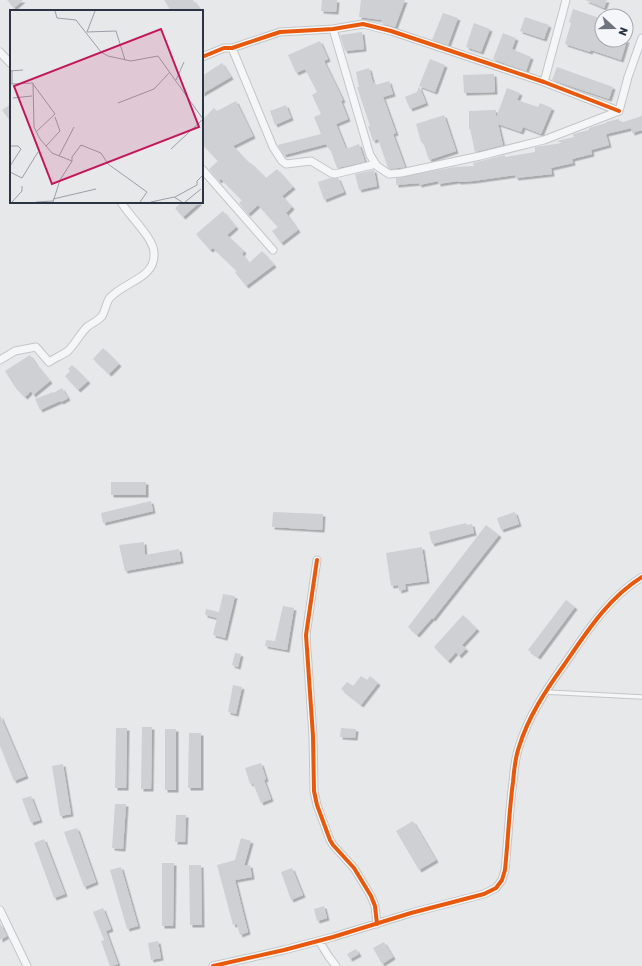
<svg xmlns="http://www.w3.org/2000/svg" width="642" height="966" font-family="Rubik,sans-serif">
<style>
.building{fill:#ced0d3;filter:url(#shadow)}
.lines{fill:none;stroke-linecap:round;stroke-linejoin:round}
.service-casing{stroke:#c4c6c8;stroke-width:5.5}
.minor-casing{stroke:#c4c6c8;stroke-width:9}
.service{stroke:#f5f6f7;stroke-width:3.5}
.minor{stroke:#f5f6f7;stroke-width:7}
.cycleway-casing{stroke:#f4f6f9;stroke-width:6}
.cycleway{stroke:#e8590c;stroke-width:4}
.inset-road{fill:none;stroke:#9ba0a8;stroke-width:1}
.view{fill:#c2185b;fill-opacity:0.15;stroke:#c2185b;stroke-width:2}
.inset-edge{fill:none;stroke:#2b3445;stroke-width:2}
</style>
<defs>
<filter id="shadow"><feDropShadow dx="2.5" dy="2.5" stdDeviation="0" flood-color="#0004"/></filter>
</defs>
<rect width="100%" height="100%" fill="#e6e8ea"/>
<!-- building -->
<path class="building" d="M7,0H23L14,8Z
M164,0H193L201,11H171Z
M322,0H337L336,12L321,11Z
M361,0H405L395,27L381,23L382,20L359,17Z
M585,0H607L604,8Z
M573,9L602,19V40H627L621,60L591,50L590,52L565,44L571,23L569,22Z
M443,13L458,18L448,45L432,40Z
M525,17L549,25L544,39L520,31Z
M474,23L490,29L481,52L466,47Z
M362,32L364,49L345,51L340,35Z
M503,33L516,38L512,49L531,57L526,71L493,59Z
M320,41L328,59L324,61L343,100L341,101L348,119L336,124L346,149L359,144L365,162L337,168L330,149H329L326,144L284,155L278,146V145L321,134L314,117L321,114L312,95L317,92L305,69L296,73L288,55Z
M430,59L445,65L435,92L419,86Z
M222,63L231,77L202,94V76Z
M557,67L613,87L609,99L552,80Z
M369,68L373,83L375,82L376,85L389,81L393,94L383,97L396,133L393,134L405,167L390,169L388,168L378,139L373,141L368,126H370L357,87H359L356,72Z
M494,74L495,92L464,93L463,75Z
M419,86L426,103L410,109L405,97L417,92Z
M507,88L520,93L517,100L538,107L540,103L552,108L541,134L523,127L521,132L498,124L503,145L475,152L470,129H469V111L496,110V118Z
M236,101L253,136L233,146L250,164L251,163L266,178L277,169L293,187L282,196L292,207L286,213L298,230L281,243L272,231L278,227L258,205L248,214L239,203L242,200L221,179L219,181L209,169L218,161L202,144V120L214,108L217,111Z
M11,104V122L2,110Z
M286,105L291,118L275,125L270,111Z
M444,115L456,151L429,160L423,142H421L416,124Z
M642,116V130L632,133L631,128L606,134L609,145L591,150L592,154L572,159L573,163L551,168L552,174L516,178L515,175L473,181L458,182V181L438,184V181L419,185V183L396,185V178L454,167L474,166L473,163L505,155V157L535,152V147L562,143L557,141L574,137L573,134L589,130V128L606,123V122L619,119L620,123Z
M374,170L377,186L359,190L355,174Z
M330,178H338L344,192L324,200L318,182Z
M182,202H200L183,217L175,208Z
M223,211L236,227L227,235L244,251L242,254L249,263L262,251L274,265L246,286L235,272L237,271L213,248L210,250L196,234Z
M103,348L119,364L109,374L93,359Z
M30,355L36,364L50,381L33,395L31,391L25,397L15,387L5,371Z
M72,365L88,381L78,390L65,376L70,371L68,369Z
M62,388L68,398L61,402L60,401L40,410L35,399L53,392V393Z
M111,482H146V495H111Z
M151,501L153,511L103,523L101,513Z
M273,512L323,514L322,530L272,527Z
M515,512L519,524L501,530L497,518Z
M466,523L467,525L472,524L474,533L432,544L429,532Z
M486,525L499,535L433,619L432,618L417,635L408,627Z
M144,542L145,555L179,549L181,561L125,571L119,545Z
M422,547L427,581L405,584L406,589L399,591L398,585L391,586L386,553Z
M223,594L235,596L225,638L213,635L217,618L205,615L206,609L219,612Z
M566,600L575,607L538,657L528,650Z
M283,606L294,608L287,650L265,646L266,640L275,641Z
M463,615L477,629L462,645L466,649L459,656L456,652L448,661L434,647Z
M235,653L241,654L238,667L232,665Z
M361,676L367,680L370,676L378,683L361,705L341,689L347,682L353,686Z
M233,685L242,687L236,714L228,712Z
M0,715L26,776L14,781L0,746Z
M142,727H152L151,789H141Z
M116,728H127L126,788H115Z
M341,728L356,729L355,738L340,737Z
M165,729H176V790H165Z
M189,733H201V788H188Z
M261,763L266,779L264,780L271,799L261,803L253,783L250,784L245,768Z
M63,764L71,814L60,816L52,766Z
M31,796L40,820L31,823L22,799Z
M115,804H126L123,849L112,848Z
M176,815H186L185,842H175Z
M413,821L436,860L419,870L396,831Z
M77,828L96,882L84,887L64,832Z
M241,838L251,841L244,866L250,865L252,877L235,880L248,932L240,935L237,924L233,925L217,865L235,860Z
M44,839L65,894L54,898L34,843Z
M162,863H174L173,926H162Z
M189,865H201L202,925H190Z
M121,867L138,926L127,929L110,870Z
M292,868L303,895L291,900L281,872Z
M324,906L327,918L317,921L314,909Z
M103,908L111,929L106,931L118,964L112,966H110L101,941L104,940L93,912Z
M0,923L7,936L0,940Z
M158,941L161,958L151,960L148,943Z
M384,942L393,957L382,964L373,948Z
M356,949L359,954L350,959L347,954Z"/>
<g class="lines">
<defs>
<path id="service" d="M545,692L642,697"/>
<path id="minor" d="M333,29L370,155L377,166L389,174L401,173L480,156L544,140L619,111
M232,48L273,147L282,161L286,164L311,161L331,173L335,174L376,164
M0,52L11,64
M202,57L224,48H232L280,32L333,29L363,24L391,31L544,82L619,111
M544,82L566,0
M619,111L628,77L642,38
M202,169L273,250
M0,360L15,351L36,347L49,362C55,358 62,355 68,351C75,344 80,334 87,327C92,323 98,321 102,316C105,311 106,304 109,299C122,282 156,279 154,253C154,238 129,216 121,202
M317,560L306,635L313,736L314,791L317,805L330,840L333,845L354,868L371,896L375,906L377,924
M0,910L27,966
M319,941L329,957L336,966
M213,966L284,950L333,937L411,913L484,894L496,888L502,880L505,870C508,841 509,812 513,782C514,770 515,758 519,747C528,717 546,690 564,665C586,633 608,598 642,577"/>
</defs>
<!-- service casing -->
<use href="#service" class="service-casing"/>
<!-- minor casing -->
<use href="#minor" class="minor-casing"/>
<!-- service -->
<use href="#service" class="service"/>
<!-- minor -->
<use href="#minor" class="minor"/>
<defs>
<path id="cycleway" d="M202,57L224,48H232L280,32L333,29L363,24L391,31L544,82L619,111
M317,560L306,635L313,736L314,791L317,805L330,840L333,845L354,868L371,896L375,906L377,924
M213,966L284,950L333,937L411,913L484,894L496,888L502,880L505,870C508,841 509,812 513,782C514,770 515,758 519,747C528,717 546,690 564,665C586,633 608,598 642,577"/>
</defs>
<!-- cycleway casing -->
<use href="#cycleway" class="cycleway-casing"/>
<!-- cycleway -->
<use href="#cycleway" class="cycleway"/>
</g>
<!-- overview -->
<g transform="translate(10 10)">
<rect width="193" height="193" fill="#e6e8ea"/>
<path class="inset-road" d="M45,1L47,8L66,10L91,42L98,46L121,51L148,46L193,109M77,22L106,21L115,50M77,22L85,1M0,61L13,60M2,61V74M166,70L174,52M23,73L24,117L30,129L42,143L62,151L50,170L43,192M0,74L23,73M23,74L45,104L27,121M3,88L22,86M108,93L144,79L160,62M0,136H8L11,139L0,156M36,136L50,121L45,107M161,139L193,109M49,146L64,117M62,151V147L71,135L91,143L98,154L137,182L130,192M0,162L12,168L28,142M165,187L187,175V171L192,166M43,189L86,179M2,192L12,181V176M26,192L43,191M141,192L164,187L172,192M175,192L191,179"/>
<path class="view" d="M151,19L189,117L42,174L4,76Z"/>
<rect width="193" height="193" class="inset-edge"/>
</g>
<!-- north arrow -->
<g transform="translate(614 28) rotate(111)"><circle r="19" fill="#f4f6f9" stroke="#a4a8b1"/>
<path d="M0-3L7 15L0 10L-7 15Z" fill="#6c737f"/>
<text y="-6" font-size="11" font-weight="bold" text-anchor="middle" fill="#2b3445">N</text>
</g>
</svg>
